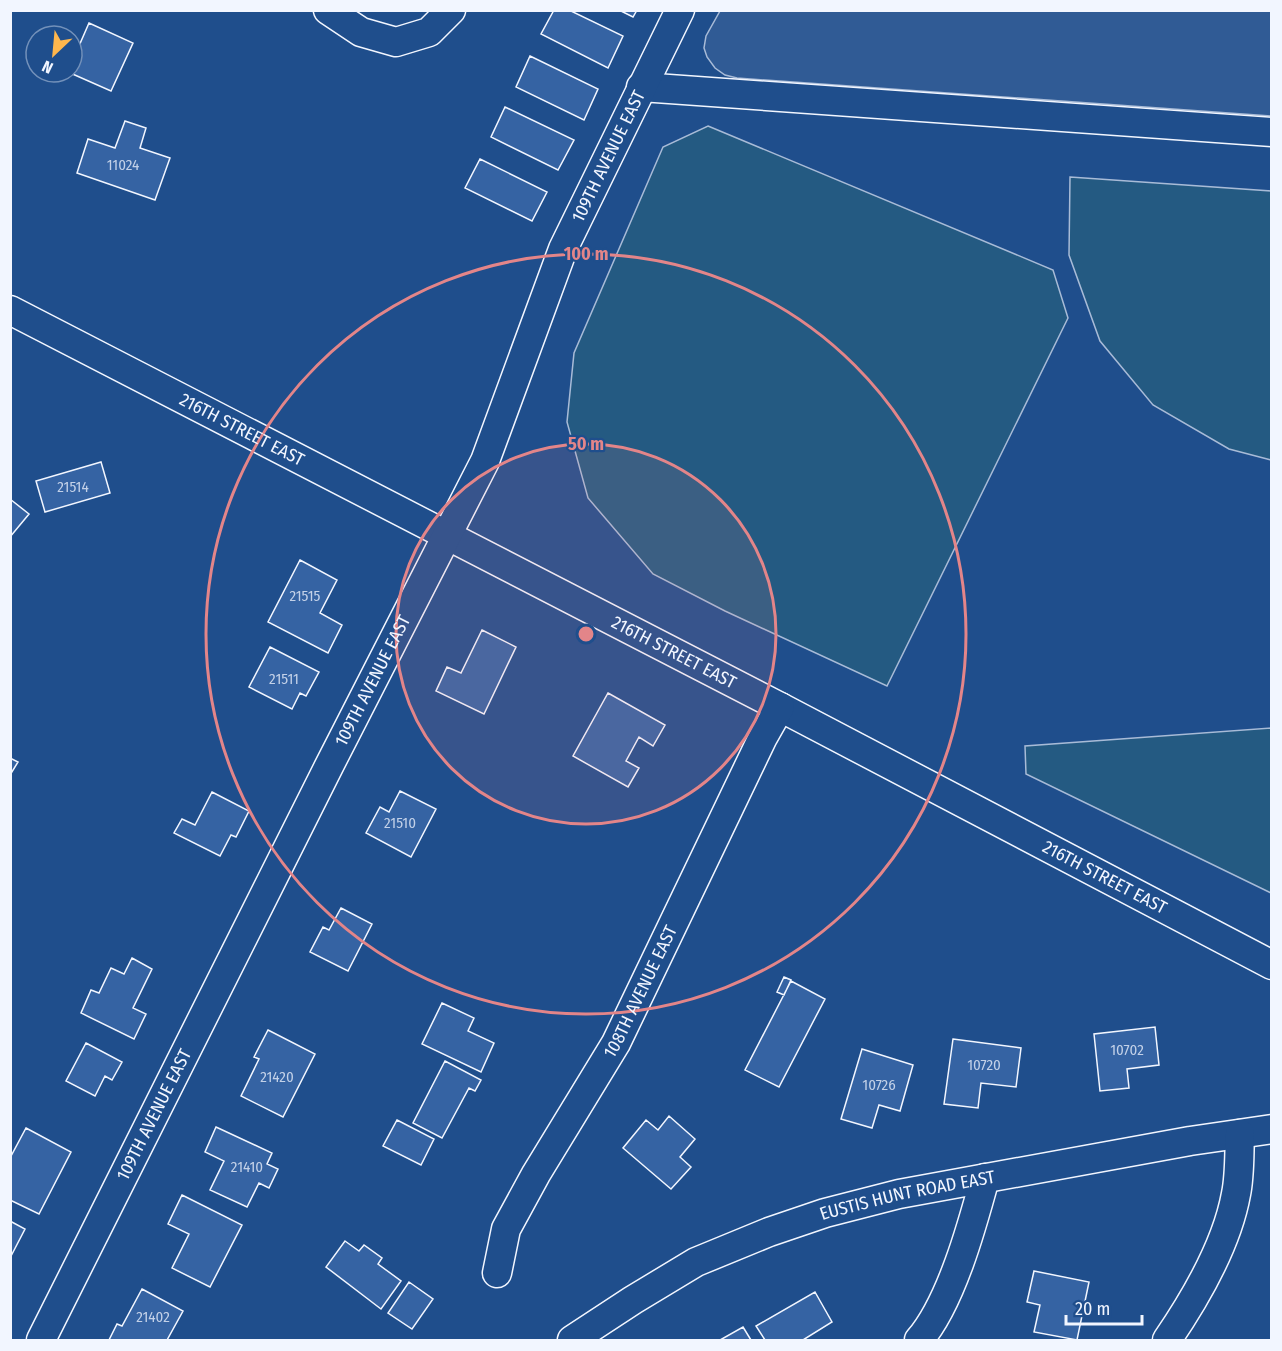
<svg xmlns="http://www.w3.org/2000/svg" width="1282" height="1351" font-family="'Fira Sans Condensed',sans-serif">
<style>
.green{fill:#245a82;stroke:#a8bbd7;stroke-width:1.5}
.parking{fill:#305b95;stroke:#a8bbd7;stroke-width:1.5}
.building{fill:#3563a3;stroke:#f2f6ff;stroke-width:1.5}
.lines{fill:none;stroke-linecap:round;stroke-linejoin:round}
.minor-casing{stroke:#f2f6ff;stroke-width:31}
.minor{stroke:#1f4e8c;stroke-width:28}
.ring{fill:none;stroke:#e38589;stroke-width:3}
.labels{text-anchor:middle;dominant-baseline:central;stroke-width:4.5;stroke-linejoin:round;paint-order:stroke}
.number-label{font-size:15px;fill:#c3d1e8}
.street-label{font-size:18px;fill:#f2f6ff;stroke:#1f4e8c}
.centre{fill:#e38589;stroke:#1f4e8c;stroke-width:3}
.ring-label{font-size:18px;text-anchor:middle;font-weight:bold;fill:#e38589;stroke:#1f4e8c;stroke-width:4.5;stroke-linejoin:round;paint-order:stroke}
</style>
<rect width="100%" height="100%" fill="#1f4e8c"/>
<!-- green -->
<path class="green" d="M708,126L1053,270L1068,318L887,686L725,611L653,574L588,498L567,422L574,353L663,147Z
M1070,177L1271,191V460L1229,449L1153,405L1100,341L1069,255Z
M1271,728V893L1026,774L1025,746Z"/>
<!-- parking -->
<path class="parking" d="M720,11H1271V116L737,78L725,75L715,68L707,57L704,48L706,36Z"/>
<!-- building -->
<path class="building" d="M554,10H569L623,36L608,68L541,34Z
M619,10H637L633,17Z
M89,23L133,43L111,91L68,72H72V62Z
M530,56L598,89L584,120L516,87Z
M505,107L574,140L558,170L491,137Z
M125,121L146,128L140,148L170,158L155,200L77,173L88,139L115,148Z
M480,159L547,192L532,221L465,188Z
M101,462L110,493L45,512L36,481Z
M10,499L29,514L10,537Z
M300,560L337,580L320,613L342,625L328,653L268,622Z
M482,630L516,647L484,714L436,691L447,667L461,673Z
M270,647L319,672L306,696L300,693L292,709L249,687Z
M608,693L665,725L653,746L639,737L626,761L639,768L628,787L573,756Z
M10,758L18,762L10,775Z
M400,791L436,809L411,857L366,833L380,807L389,812Z
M212,792L249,811L236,837L231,835L220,856L174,833L182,819L195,825Z
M341,908L372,924L348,971L310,952L323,927L329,930Z
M132,958L152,969L133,1008L146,1014L134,1039L81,1013L91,990L99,993L111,968L124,974Z
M784,977L791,980L784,995L777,992Z
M791,981L825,999L779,1087L745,1070Z
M442,1003L474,1018L468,1031L494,1043L481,1072L422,1044Z
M1155,1027L1159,1065L1127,1069L1129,1088L1100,1091L1094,1034Z
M268,1030L315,1054L283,1117L241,1096L259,1059L254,1057Z
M953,1039L1021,1048L1016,1087L981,1083L978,1108L944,1104Z
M86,1043L122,1062L112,1080L105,1076L95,1096L66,1081Z
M862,1049L913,1065L900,1111L879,1105L872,1128L841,1119Z
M445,1061L481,1080L475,1091L469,1088L442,1138L413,1123Z
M669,1116L695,1139L680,1157L691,1167L671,1189L623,1148L646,1120L658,1130Z
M397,1120L434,1139L421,1165L383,1146Z
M216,1127L272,1153L267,1164L278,1169L269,1188L259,1183L247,1207L210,1190L224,1161L205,1152Z
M26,1128L71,1152L39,1214L10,1200V1158Z
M182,1195L242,1225L210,1287L172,1268L189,1234L168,1224Z
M10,1221L25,1229L10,1258Z
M345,1241L359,1251L364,1245L382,1258L378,1264L401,1281L381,1309L326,1267Z
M1034,1271L1089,1282L1077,1340L1034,1332L1040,1305L1027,1302Z
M409,1282L433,1299L412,1329L388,1313Z
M142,1289L183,1311L167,1340H109L117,1324L122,1326Z
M815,1292L832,1322L803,1340H765L756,1326Z
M743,1327L751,1340H720Z"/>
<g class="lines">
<defs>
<g id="minor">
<path d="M328,10L361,32L396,42L429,32L451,10"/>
<path d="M641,87L1272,132"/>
<path id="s1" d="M10,310L780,707L1272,965"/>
<path id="s2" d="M497,1273L506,1229L536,1174L616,1043L763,737L780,707"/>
<path id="s3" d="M41,1340L329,766L485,461L563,249L680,10"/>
<path id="s4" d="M572,1340L633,1300L696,1262L769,1232L825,1213L899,1194L1190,1141L1272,1129"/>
<path d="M919,1340C951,1303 972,1226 985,1178"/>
<path d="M1167,1340C1195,1299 1227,1244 1236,1194C1240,1175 1239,1154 1240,1134"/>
</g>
</defs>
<!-- minor casing -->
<use href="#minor" class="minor-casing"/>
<!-- minor -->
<use href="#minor" class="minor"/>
</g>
<!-- distance rings -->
<circle cx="586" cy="634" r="190" fill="#e38589" fill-opacity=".12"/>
<g class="ring">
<circle cx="586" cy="634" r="190"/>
<circle cx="586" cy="634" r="380"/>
</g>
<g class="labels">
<!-- number labels -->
<g class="number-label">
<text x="123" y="165">11024</text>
<text x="73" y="487">21514</text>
<text x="305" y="596">21515</text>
<text x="284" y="679">21511</text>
<text x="400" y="823">21510</text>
<text x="1127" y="1050">10702</text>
<text x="984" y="1065">10720</text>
<text x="277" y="1077">21420</text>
<text x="879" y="1085">10726</text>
<text x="247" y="1167">21410</text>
<text x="153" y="1317">21402</text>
</g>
<!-- street labels -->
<g class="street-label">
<text stroke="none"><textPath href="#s3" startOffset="1314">109TH AVENUE EAST</textPath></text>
<text stroke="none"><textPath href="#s1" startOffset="261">216TH STREET EAST</textPath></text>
<text stroke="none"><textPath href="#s1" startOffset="747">216TH STREET EAST</textPath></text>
<text stroke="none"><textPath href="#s3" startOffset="738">109TH AVENUE EAST</textPath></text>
<text stroke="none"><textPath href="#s1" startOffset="1233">216TH STREET EAST</textPath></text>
<text stroke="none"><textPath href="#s2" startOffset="318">108TH AVENUE EAST</textPath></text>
<text stroke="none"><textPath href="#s3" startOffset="252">109TH AVENUE EAST</textPath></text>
<text stroke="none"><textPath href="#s4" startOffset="369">EUSTIS HUNT ROAD EAST</textPath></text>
</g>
</g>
<circle cx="586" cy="634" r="9" class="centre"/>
<g class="ring-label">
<text x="586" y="260">100 m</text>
<text x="586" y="450">50 m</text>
</g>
<!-- border -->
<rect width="1282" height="1351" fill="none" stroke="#f2f6ff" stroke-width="24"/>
<!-- north arrow -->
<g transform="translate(54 54) rotate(206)"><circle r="28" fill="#1f4e8c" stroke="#7391ba" stroke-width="1.5"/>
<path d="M0-4.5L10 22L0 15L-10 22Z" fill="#ffb74d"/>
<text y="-9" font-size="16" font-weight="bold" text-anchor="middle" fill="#f2f6ff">N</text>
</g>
<!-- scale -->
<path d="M1066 1315v9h76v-9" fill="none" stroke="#f2f6ff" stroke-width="3"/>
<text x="1075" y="1315" font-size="18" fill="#f2f6ff" stroke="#1f4e8c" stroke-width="4.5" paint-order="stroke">20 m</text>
</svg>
